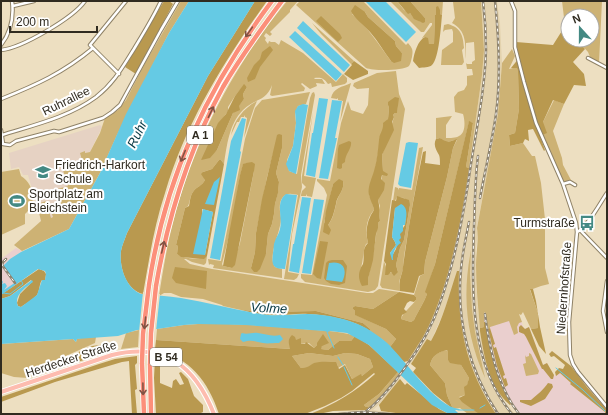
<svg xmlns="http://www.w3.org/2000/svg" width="608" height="415" font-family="Arial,sans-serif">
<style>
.built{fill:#e3d2ad}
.industrial{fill:#eacfce}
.education{fill:#e6d2c3}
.green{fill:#cdb274;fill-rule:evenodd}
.forest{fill:#b9994f;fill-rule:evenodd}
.water{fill:#65cae4}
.pier{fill:#eddfc1}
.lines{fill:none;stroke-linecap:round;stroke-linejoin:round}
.stream{stroke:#65cae4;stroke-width:1}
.street-casing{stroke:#8f8267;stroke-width:4.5}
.primary-casing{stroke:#fff;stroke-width:6}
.highway-casing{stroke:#fff;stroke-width:6}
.street{stroke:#fff;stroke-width:2.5}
.primary{stroke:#fdbcaf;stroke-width:4}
.highway{stroke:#fc8f7a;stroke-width:4.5}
.rail-casing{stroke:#8e8470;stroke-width:2.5}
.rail{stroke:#fff;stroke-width:1;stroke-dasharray:3;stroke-linecap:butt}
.highway-bridge-casing{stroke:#fff;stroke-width:6;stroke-linecap:butt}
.highway-bridge{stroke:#fc8f7a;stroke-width:4.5}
.oneway{stroke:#825344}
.labels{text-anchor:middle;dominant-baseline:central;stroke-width:4;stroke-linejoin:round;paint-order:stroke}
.shield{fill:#fff;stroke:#6e6b63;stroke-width:1}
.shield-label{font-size:11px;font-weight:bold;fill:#302b20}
.street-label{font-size:12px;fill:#302b20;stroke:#fff}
.poi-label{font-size:12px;fill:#302b20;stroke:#fff;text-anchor:start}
.water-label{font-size:13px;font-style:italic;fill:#073843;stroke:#fff}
</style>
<rect width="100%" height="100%" fill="#eddfc1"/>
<!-- built -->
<path class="built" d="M481,1H497L500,23L502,63L498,114L477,227L478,233L476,248V281L478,309L483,346L497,389L505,403L515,414H496L479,385L471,366L463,336L460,316L458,296L459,271L442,316L431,341L428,339L411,364L408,361L419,343L437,308L442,292L450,265L464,201L482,75L484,50Z
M397,377L400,380L396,386L386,398L373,410L403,414H323L366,410L382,396Z"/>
<!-- industrial -->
<path class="industrial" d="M16,248L22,251L7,262L23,283L5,292L1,286V259Z
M486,312L488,324L520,317L524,329L529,327L543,365L547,363L554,376L560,373L571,383L570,384L605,412V414H518L512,406L497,373L492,356L485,322H484V313Z"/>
<!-- education -->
<path class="education" d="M100,125L102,127L90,152L85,153L82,160L71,162L68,186L60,208L53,218L41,221L28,175H23L19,167L11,169L9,153Z"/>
<!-- green -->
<path class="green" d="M181,1H189L169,33L117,135L100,173L69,229L22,251L14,245L41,221L37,204L46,201L51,218L53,217L51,211L60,208L54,190L68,186L62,167L82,160L80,153L85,151V153L90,152L100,133L105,118L118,110L126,100L144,65Z
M287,1H298L290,10V12L270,32L272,34L270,36L266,33L264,36L266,38L265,40L268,44L269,41L271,42H275L279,45L281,40L303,53L336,82L343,74L347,78V82L345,84L332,87L331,83L328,84C324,78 321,77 314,78L315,79H322L325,84L316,83L317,86L310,89L302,83L301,84L305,88L304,91L272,96L270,95L272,85C266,102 255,98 243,110C229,124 227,145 224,164L221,160H219L212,169L203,172L205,180C202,186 196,187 193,192C190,196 190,202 188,206L185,208L176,245L178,246L177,254C183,259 201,260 207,256L206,263L204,265L192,262L186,259H184L190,264L212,269L367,293H373L379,289L399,292L373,309L355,306L352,308L355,311L356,315L386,329L396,339L390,347L383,340L370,331V329L363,323L316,311L270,312L241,310L223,306L222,305L203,299L181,297L171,293H164L159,296C163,270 167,245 174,219C195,139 235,64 287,1ZM244,85L247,87L243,94L244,99L233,113L217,150L211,155L220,122L228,111V107L235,96Z
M300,1H363L406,45L408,43C413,49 413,50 412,57C411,60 411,63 409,66C403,71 373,71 366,68L296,5ZM365,12L368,17L395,41L396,46L402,53L391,61C379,45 368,27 352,14Z
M390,1H397L404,10L410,13L413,17L421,22L425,18L410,1H443L442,15L440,14V10L436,15L435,16L434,44H429L425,37L422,38L432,25V23H430L424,32H421Z
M451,1H481L484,50L482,75L469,168L466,167L473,123L469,122L435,264L426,292L427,294C424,303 418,311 414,320L411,322L401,319C403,312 412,306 416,300V297L414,295L420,276L424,274L425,262L447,177L453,148L457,140L445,142L440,138L436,139V118L452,116L446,125V138C450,138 456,138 459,136C466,133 465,120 463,114L455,112L454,97L458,92L464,90L467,85V76L473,75L472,69H467L466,63L467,64H472V62L475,60L474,42L466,43V59C465,44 467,31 452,23L455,18L453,2Z
M562,1H602L599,63L590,57L588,52L577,40H592V16H568V29L565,26Z
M312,23L354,61L351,64L321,34Z
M448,24C461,28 463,35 464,48L462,50L464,62L462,65H441L442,50L453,42V32L452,29L445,30L443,32L444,25Z
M512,49L515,56L509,69L517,67L518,72L519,109L515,133L509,135L510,146L523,143L532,156H535L541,183L545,219V268L549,284L541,286L530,290L538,313V328L531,329L523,312L521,315L519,314L522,322L519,323L517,327L518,333L514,335L509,321L490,327V328L488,329L485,312L484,313V327L480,328C478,307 476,286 476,265C476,253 479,239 477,228L498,114L502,63Z
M396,71L399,94L405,109L378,286L375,290L368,292L305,282L301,278V274L312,275L327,195L324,188L317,181V179L330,181L341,123L348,101L351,110L363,114L368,105L369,88L357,89L353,86L354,83L377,73ZM398,98L397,113H395L393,115L394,117L386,144L382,155L383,171L378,200L380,206L379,210L380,221L378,223C378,228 376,231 376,236C374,251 371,265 368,279V285L360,270C364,261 362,253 366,244L368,243C365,231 366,219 374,210L372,201L369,195V190L375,170L379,148V139L388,119L389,108L388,105ZM343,181C345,191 337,195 336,205C334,212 333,219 328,225L324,223L333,184Z
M351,83L340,122L343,101L338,100V98L337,99L331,98C333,88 342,87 351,83Z
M310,92L306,104L298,106L295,114L296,123L293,146L287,160L289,171L297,174L310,98L312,93L314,92L315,95L301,175L302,187L292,234L288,272L299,274L297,278L294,280L284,279L298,195C293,194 287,192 283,197C278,203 280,211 281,218C281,232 267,256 275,267L282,269V278L213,268L214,265L210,264L209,265L208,259L221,261L245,139L255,108L262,100ZM282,148L276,173L279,182L278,192L275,204L274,214L272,224L268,234L266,254L251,268L255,252L256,233L267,177L273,154ZM246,163L254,171L240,243L232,268L223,266L222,264L232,224L240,176L243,165Z
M554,100L564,104L553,131L562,158L563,165L571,180L563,182L542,135L543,122Z
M257,101L254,108L244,138L247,118L245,117V115L244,117H241L239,122H237L231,135C234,120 244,108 257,101Z
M313,112L304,176L316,178L312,197L307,196V194L306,196H301L295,231L301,195L302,191L306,187L302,183V176Z
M423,147L413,202L404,256L403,269L399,282L400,291L382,288L380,285L384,261L388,273L398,272L396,265L400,248L404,240L410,205L404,198L397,197L395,201H393L395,187L398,188V190L399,188L412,190L419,148Z
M19,169L21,176C35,185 37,204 25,214V224L1,235V172Z
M471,250L470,274L472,309L475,332L485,378C466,336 462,296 471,250Z
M198,324C233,323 268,326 303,329C320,331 338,330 355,336L351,341H339L328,350L320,349L322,346L317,345L314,348L309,343L300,344L291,349L156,340L157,329L184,325Z
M139,330L138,347L121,349L126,333Z
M85,337H96L95,343L41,367L32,376L28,378L14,377L1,373V344L73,339L76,342L77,339Z
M445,350L448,351V360L461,365L469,378L465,395L459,397L479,414H468L460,408L453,409L447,395L445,383L430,365C432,356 437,353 445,350Z
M309,353L333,356L345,353L357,354L370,359L373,367L362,376L361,375L352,379L345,364L338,368L337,364L315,363L307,368H301L292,356Z
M529,353L531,354L539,371L538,374L526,376L523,364L526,363L525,355L526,357L529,356Z
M398,372L399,374L386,392L370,407H366L364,405L379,394Z"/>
<!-- forest -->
<path class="forest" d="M164,1H169L173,4L136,74L125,67Z
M255,1H267C224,61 186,122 165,193C154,226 149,260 143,294C126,290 119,267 121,251C122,245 125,239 127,233L208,76Z
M397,1H410L425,18V22L423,23L414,19L410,13L408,14Z
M355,5L365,12L368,17L395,41L396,46L402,53L401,61L394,63L391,61C384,52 378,41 370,32C365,26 354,18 351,11Z
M438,6L440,10V14L442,15C441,25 439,59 432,65C429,68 423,67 419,68L413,61C414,53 418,40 425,37L428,38L429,44H434L435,15H436V7Z
M321,16L340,34L342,38L338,42L316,21Z
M565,26L568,29V40H577L585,49L573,62L584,74L586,86L574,85L564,104L553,100L543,122L547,133L540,136L545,150L544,151L533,129L528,130L529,141L525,139L523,143L510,146L509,135L515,133L519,109L518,72L517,68H511L519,58L516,42L553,45Z
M270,46L273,50L260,67L255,79L248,82L247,78L254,65L260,59L262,52Z
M354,61L368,71V74L353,80L344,74L352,65L351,64Z
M244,84L247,87L243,94L244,99L239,106L240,110L233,113L217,150L210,158L201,160L218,123L226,114L235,96Z
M395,97L399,98L397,113H395L393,115L394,117L392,122L394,130L382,155L383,171L388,174L387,176L382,175L381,179L385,183L384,190L378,200C380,207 379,213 380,221L378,223V228L376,234L373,260L368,279V285L362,286C359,281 358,275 360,270C360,268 362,266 363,264C365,257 361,250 368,243C365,231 367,220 374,210C373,204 370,200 369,195C367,188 372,178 374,171C377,161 378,150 379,140C379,134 384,130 383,123L388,119L389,108L388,105V102Z
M469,121L473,123L466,167L469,168C462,217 451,276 431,321C425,335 416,348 408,361L404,362L390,347L396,339L386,329L355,315V311L352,308L355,306L373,309L399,292L414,295L416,297V300L414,302L410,301L407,303L404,309L407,312L402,315L401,319L411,322L414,320C418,311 424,303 427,294L425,292L435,264Z
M279,134L282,135V148L276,173L279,182L278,193L275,204L274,214L272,224L268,234L266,254L260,269L257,272H254L251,268L255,252L256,233L262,199L277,135Z
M440,138C447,143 450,142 457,139L453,148L447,177L425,262L424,274L419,276L414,293L400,291C398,279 402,277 403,267C408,228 415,190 423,152L426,151L425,163L440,165C440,162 440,157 439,155C436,150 433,145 436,139Z
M349,141L351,142C352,149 345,154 345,162L342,164V168L340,169L337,168L338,149L339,145Z
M219,160H221L224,164L207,256L204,259L181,257L177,254L178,246L176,245L185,208L189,206C190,202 190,196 193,192C196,187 202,186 205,180L201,174L203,172L212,169ZM202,209L213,212L205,255Z
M252,162L255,164L254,171L235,265L232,268L223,266L240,175L243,164L246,163Z
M339,179L343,181C345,191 337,195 336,204C334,212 333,218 328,225L331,230L329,235L323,232L326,211L333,184Z
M397,196L409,200L410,205L404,240L400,248L396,265L398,272L394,276L391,272L388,275H385L386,264L384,261L392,200L396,201ZM395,208L406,212L405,225L399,234L396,249L392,256L390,253L396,245L395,242L392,237Z
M320,241L328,242L321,279L317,278L313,274Z
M332,260H343L347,266L345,283L339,285L331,284L326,281L324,278L326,263L328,261Z
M175,267L207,271L206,289L176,283L172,278Z
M39,269L44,271L46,274L45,281L42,280C39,284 40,290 37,295C33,300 25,304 21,307L18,306L17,303L20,294L32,282L31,280L10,296L1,299L2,294Z
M457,271H459C457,325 466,369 496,414H479L462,402L459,398L465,395L464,387L467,385L469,378L461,365L450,363L448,360V351L446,350C437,353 432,356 430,365L445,383L447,395L453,409L433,393L413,372L416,368L411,364L427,339L431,341C443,319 449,295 457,271Z
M530,289H533L536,301L540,327L546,354L539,346L531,329L538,328V313Z
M241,310L270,312L316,311L363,323L370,329V331C354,320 328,315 308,314C296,313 284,316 271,315C261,315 251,312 241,310Z
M484,322H485C490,352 497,377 511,404L510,405C489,387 484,356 480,331V328L484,327Z
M521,325L525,329L529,327L543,365L547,363L554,375L553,379H551L543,369H542L526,337L524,334L519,332V327Z
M490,328L495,344L493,345L494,348L496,347L505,375L503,376L504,379L506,378L508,385L505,387L497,366L488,329Z
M323,334L329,343L322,346L321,349L328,350L339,341H351L355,336L369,345L398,372L379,394L364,405L366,407H369L366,410L333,411L319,414H310C335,404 355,392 375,374L374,373L352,391L341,398L325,406L305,414H219C208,381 190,358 155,349L156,340L290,349C289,343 287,340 292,335L295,337L296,340L301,338V344H305L306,342L314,348L317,345V343ZM309,353L333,356L345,353L357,354L370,359L373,367L362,376L361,374L352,379L345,365L339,369L336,362C329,362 321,361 314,363C309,366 307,368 301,368L292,356Z
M107,344V346C101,348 94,349 93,357L41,374L40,371L43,368L92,346Z
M552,351L571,366L587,387L607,410V414H605V412L570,384L571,383L560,373L556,376L555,372L559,368L563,369L565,365L554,356L551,357L549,354Z
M137,356V363L135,365L137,389L135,390L137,414H132L129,361L122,362L55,382L1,402V397L99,364L115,359Z
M155,359L166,363L160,365V383L172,388L173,381L176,379L180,385L184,384L179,373L181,372L188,379L194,396L203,405V412L199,414H156L154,378Z
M400,379L405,385L407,383L439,409L449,414H403L381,411L379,405Z
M548,383L552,384L553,387L545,399L531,406L520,402V400H531C537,395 544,389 548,383Z"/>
<!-- water -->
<path class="water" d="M189,1H255L208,76L127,233C125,239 122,245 121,251C119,267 126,288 141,294C155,295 168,296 181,298C210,303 238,311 268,315C281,316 294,314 307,314C326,314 349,319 366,328C373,332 380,337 386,342C404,358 436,407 459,409L460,410H455L459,414H449L432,405L369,345L347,333L330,331L328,332L324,331L245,325L198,324L184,325L157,329L137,330L118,336L77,339L76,342L73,339L1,344V299L10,296L32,280L33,282C26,287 13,296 18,306L21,307L37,295L42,280H45L46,274L45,271L38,269L1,295V279L3,282L2,284L5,283L7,286L4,290L16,282H14L3,266L10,259L21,252L69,229L100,173L126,114L169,33Z
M365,1H385L416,32L406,42Z
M303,21L350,65L344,72L297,28Z
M295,31L342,74L336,81L289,37Z
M319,98L328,99L315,177L306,175L312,133H313Z
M332,100L342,101L335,138H337L328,179L319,178Z
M303,104L308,105L296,174L289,171L286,164L293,146L296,123L295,111L298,106Z
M242,118L246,119L240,151L241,152L220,260L210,258L231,141Z
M409,142L418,143L411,188L400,186L398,184L406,143Z
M220,177L214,205L205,204L214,182Z
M286,194L297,195L285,269C271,269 272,264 273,253C274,249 273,245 275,241C276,237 279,234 280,229C283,218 275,202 286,194Z
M302,197L311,198L299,273L289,271L293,244H294Z
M314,199L324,200L311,274L302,273Z
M401,204C409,208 406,217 405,225H403V231L400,234L401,238L399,240L401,243C396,245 392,254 393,260H392L390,253L396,245L395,242L392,237L395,208Z
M203,209L213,212L205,255L193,254Z
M329,263C344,260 348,270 342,282L326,280Z
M242,333C248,335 252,332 258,333C265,334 272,337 280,335L283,339L279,343H277C273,343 267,344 263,343C255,342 253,339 243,342L240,339L241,334Z"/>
<!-- pier -->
<path class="pier" d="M143,292L160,294L156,331L139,332Z"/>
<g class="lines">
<!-- stream -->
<path class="stream" d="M3,293L10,294L23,284L21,280
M327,332L334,348
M338,357L343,365
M344,367L352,385
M556,368L583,390L605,411
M480,408L485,405
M458,410H474"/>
<defs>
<path id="street" d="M511,1L515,11V47L524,82L536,123L563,184L576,223L577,232L569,322L570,355L573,364L578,372L607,407
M13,6L34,1
M1,45C11,32 14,17 12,1
M93,48L119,74
M1,50C22,48 73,18 85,1
M588,58L607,68
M1,99C36,85 63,73 93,48L90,45L126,1
M1,130L3,144
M2,135C34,125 69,117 96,97C114,83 122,68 134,49C143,34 153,18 161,1
M3,144L10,145L16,141L54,131L59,132L103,118L112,112L120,105L161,30L178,1
M563,184L570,182L575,185
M580,230L607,258
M577,232C587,228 600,203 607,193
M607,281L603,311L607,332"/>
<path id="primary" d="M1,392L112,355C165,342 195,366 214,414"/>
<path id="highway" d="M149,285C165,177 207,88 272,1
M156,286C168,216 189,149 223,87C241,56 261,29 282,1
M142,363L144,414
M150,364L151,414"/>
</defs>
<!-- street casing -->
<use href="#street" class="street-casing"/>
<!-- primary casing -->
<use href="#primary" class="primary-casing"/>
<!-- highway casing -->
<use href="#highway" class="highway-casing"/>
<!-- street -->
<use href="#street" class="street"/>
<!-- primary -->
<use href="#primary" class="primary"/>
<!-- highway -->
<use href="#highway" class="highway"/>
<defs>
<path id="rail" d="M478,156C475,179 475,203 474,226C472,289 469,363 512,414
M480,198C485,170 492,142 496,114C501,76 499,39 495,1
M469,222C466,238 462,254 461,270C456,321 470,372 498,414
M6,259L3,262L2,265L15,283
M485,314C489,348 498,387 519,414
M339,414L362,412L389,414
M363,414C380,401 392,386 404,369C419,349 432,327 440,303C456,258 464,211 471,164C477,126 485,88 486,50C486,33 485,17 483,1"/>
</defs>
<!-- rail casing -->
<use href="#rail" class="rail-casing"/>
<!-- rail -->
<use href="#rail" class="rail"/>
<defs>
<path id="highway-bridge" d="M142,363L143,334L149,285
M150,364L151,333L156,286"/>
</defs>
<!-- highway-bridge casing -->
<use href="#highway-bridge" class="highway-bridge-casing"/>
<!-- highway-bridge -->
<use href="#highway-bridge" class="highway-bridge"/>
</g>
<!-- one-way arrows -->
<defs><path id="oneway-shaft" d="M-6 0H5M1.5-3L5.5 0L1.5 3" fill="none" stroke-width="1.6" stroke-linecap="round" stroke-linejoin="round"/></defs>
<g class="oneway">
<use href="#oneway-shaft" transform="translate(249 32) rotate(125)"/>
<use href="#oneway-shaft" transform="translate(211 112) rotate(-64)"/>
<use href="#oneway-shaft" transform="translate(183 156) rotate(112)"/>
<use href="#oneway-shaft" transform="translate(163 247) rotate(-77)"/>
<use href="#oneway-shaft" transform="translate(145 323) rotate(96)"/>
<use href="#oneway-shaft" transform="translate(143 389) rotate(89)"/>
</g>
<!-- icons -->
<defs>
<symbol id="school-bare" viewBox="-9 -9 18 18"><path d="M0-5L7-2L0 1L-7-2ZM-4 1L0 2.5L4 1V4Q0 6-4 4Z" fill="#438983" stroke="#fff" stroke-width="2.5" paint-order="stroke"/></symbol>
<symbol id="stadium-bare" viewBox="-9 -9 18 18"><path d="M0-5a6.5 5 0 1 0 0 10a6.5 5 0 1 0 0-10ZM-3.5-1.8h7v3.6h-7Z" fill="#438983" stroke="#fff" stroke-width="2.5" paint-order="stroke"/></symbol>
<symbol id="bus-bare" viewBox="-9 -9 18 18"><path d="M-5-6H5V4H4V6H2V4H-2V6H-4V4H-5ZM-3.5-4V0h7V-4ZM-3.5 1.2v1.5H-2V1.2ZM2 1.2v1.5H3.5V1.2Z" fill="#438983" stroke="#fff" stroke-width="2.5" paint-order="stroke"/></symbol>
</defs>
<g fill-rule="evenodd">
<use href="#school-bare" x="32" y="161" width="22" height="22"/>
<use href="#stadium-bare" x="6" y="190" width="22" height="22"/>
<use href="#bus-bare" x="576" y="212" width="22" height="22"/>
</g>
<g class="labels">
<!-- shield labels -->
<g class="shield">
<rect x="187" y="126" width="26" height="18" rx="3"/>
<rect x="150" y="348" width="32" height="18" rx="3"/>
</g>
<g class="shield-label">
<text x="200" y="135">A 1</text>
<text x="166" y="357">B 54</text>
</g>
<!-- street labels -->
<g class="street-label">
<text transform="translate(66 101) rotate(-26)">Ruhrallee</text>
<text transform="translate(564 288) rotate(-86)">Niedernhofstraße</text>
<text transform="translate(71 359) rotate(-18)">Herdecker Straße</text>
</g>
<!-- poi labels -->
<g class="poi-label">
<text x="55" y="165">Friedrich-Harkort<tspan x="55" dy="14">Schule</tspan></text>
<text x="29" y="194">Sportplatz am<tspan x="29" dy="14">Bleichstein</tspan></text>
<text x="575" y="223" text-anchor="end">Turmstraße</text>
</g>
<!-- water labels -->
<g class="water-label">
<text transform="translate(137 134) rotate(-64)">Ruhr</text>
<text transform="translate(269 308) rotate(3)">Volme</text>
</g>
</g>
<!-- border -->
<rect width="608" height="415" fill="none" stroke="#302b20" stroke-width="4"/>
<!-- north arrow -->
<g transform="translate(580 28) rotate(339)"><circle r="19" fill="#ffffff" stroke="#acaaa6"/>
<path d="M0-3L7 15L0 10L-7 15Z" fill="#438983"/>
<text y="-6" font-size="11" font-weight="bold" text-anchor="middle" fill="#302b20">N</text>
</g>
<!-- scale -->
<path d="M10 26v6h87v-6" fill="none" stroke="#302b20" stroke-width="2"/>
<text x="16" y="26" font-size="12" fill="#302b20" stroke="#ffffff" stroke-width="3" paint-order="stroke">200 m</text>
</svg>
